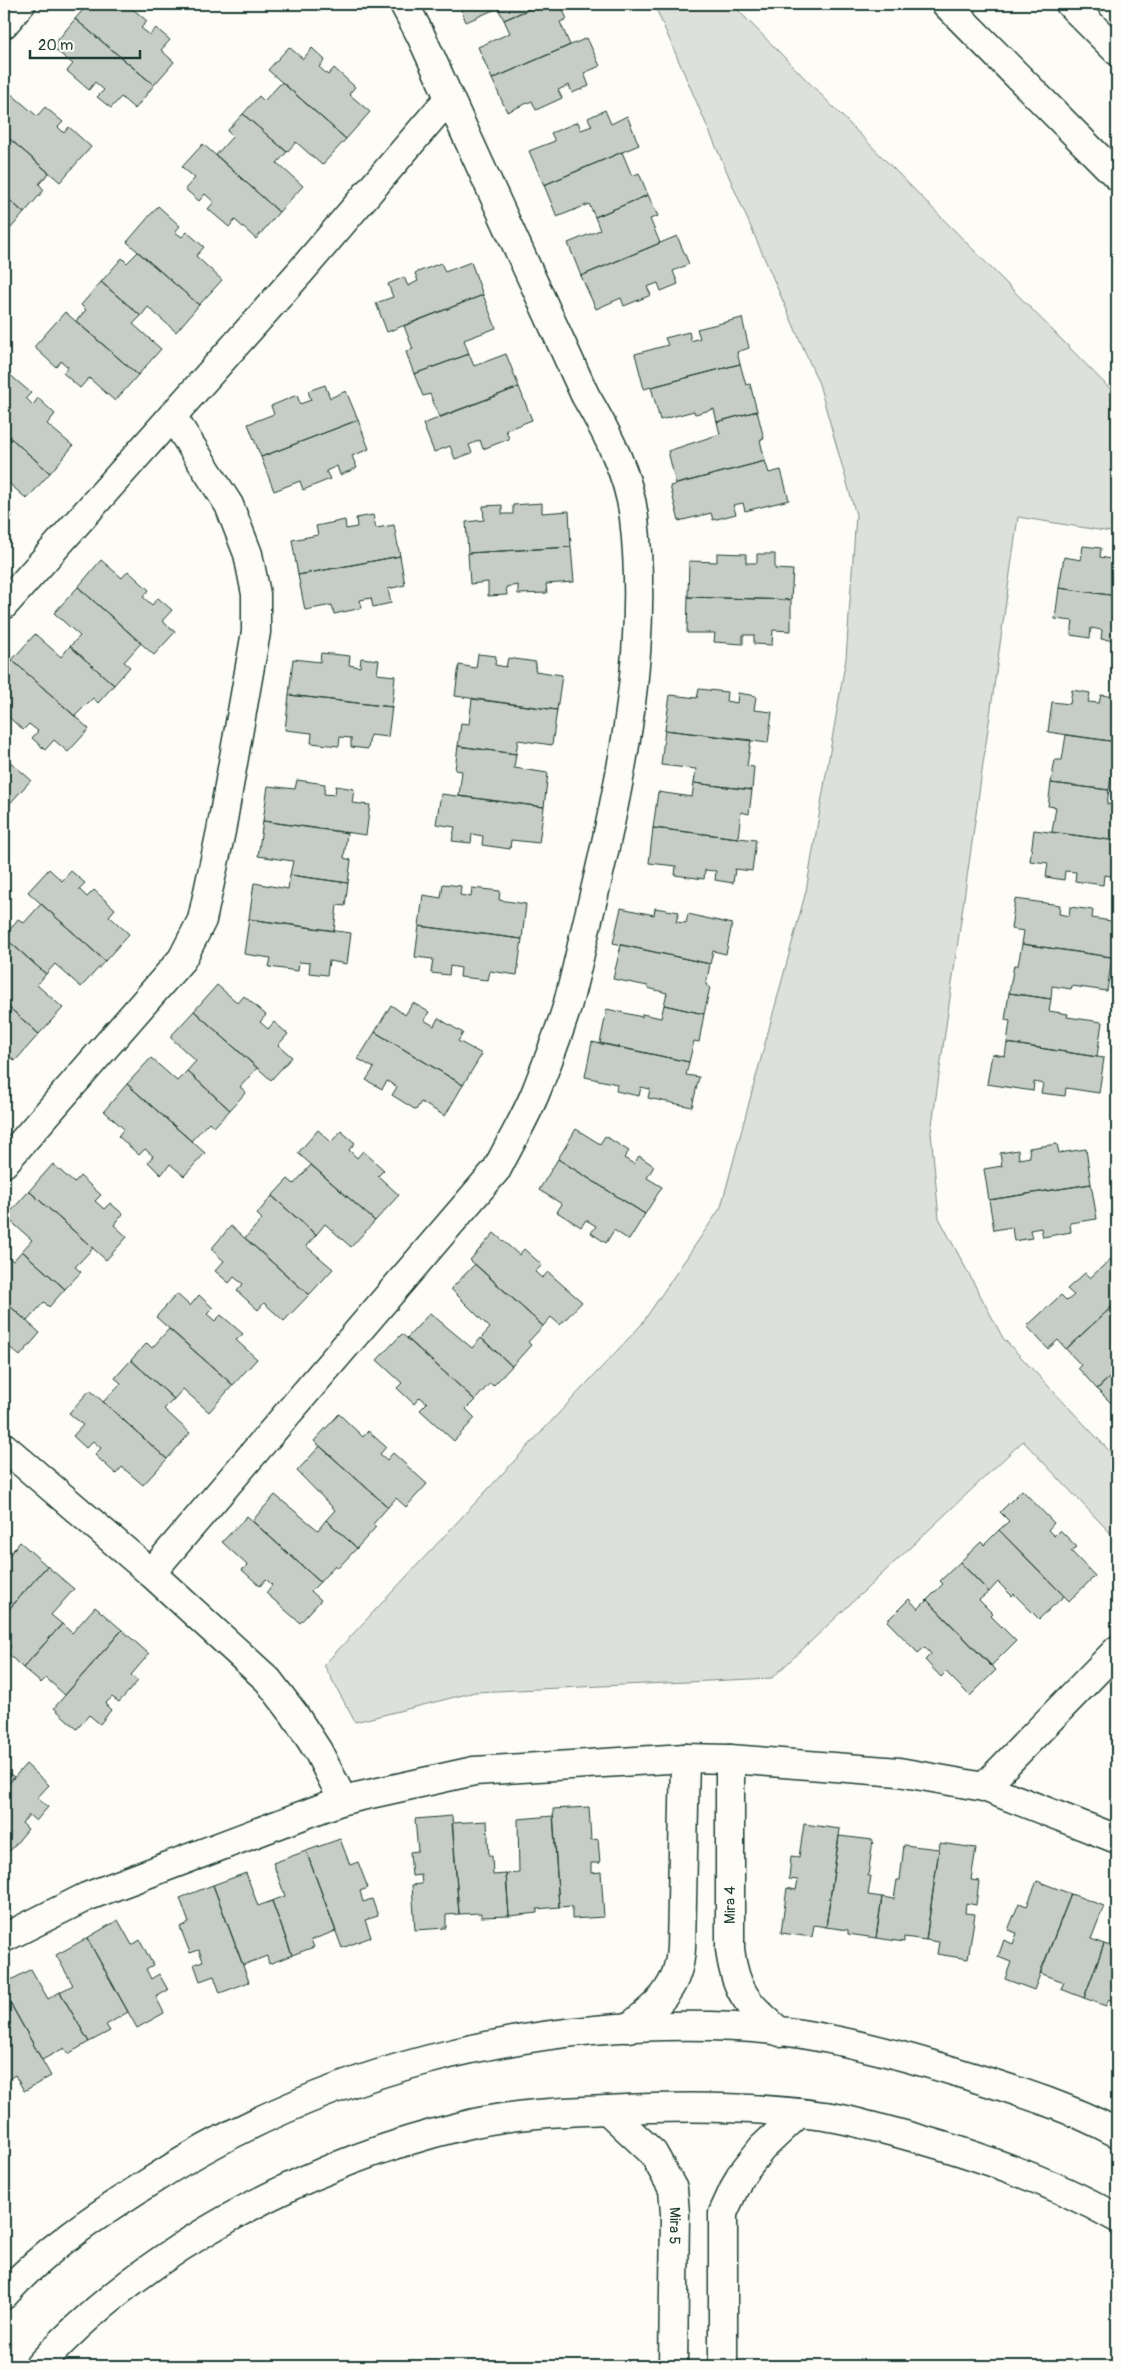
<svg xmlns="http://www.w3.org/2000/svg" width="1121" height="2370" font-family="Pangolin,sans-serif">
<style>
.green{fill:#dde0db;stroke:#7e8e88}
.building{fill:#c6cdc7;stroke:#1f3d34}
.lines{fill:none;stroke-linecap:round;stroke-linejoin:round}
.minor-casing{stroke:#1f3d34;stroke-width:31}
.tertiary-casing{stroke:#1f3d34;stroke-width:31}
.minor{stroke:#fdfcf7;stroke-width:28}
.tertiary{stroke:#fdfcf7;stroke-width:28}
.labels{text-anchor:middle;dominant-baseline:central;stroke-width:4;stroke-linejoin:round;paint-order:stroke}
.street-label{font-size:15px;fill:#1f3d34;stroke:#fdfcf7}
</style>
<rect width="100%" height="100%" fill="#fdfcf7"/>
<filter id="ink" filterUnits="userSpaceOnUse"><feTurbulence type="fractalNoise" baseFrequency=".02" numOctaves="2"/><feDisplacementMap in="SourceGraphic" scale="10" xChannelSelector="R" yChannelSelector="G"/><feConvolveMatrix kernelMatrix="1 2 1 2 8 2 1 2 1" color-interpolation-filters="sRGB"/></filter>
<g filter="url(#ink)">
<!-- green -->
<path class="green" d="M654,4H732L1117,396V533L1018,517L931,1132L939,1218L1003,1338L1117,1459V1540L1023,1441L772,1678L475,1692L355,1722L324,1665L641,1325L721,1207L806,891L846,658L856,515L819,384Z"/>
<!-- building -->
<path class="building" d="M88,4H113L120,9L124,4H127L147,21L141,28L150,35L156,28L170,40L161,50L174,62L154,85L75,19Z
M459,4H541L504,20L498,8L466,22Z
M541,4H560L567,19L560,22L570,45L492,79L478,47L510,33L504,20Z
M75,19L154,85L135,109L121,97L111,108L97,97L104,90L95,82L89,90L67,71L73,64L52,47Z
M587,38L600,66L584,73L589,86L572,93L569,85L558,90L562,98L536,110L532,101L507,112L492,79Z
M289,47L303,59L312,48L325,60L319,67L328,75L334,68L355,87L349,94L370,112L346,139L268,70Z
M282,82L346,139L322,165L296,142L287,152L243,114L259,96L264,101Z
M10,93L37,116L45,107L63,122L58,127L64,133L69,127L91,147L60,182L4,134V101Z
M605,110L611,124L627,116L639,145L544,185L529,151L555,141L551,133L578,122L581,130L592,126L588,118Z
M243,114L287,152L277,163L303,186L279,212L216,155L233,136L227,131Z
M4,134L49,173L39,184L44,190L24,213L4,195Z
M203,144L279,212L256,239L235,220L229,227L208,209L214,202L205,194L199,201L185,189L195,178L182,167Z
M622,152L632,176L639,173L648,195L595,217L589,204L557,217L544,185Z
M4,195L24,213L4,236Z
M648,195L658,216L650,219L660,243L581,276L568,243L600,230L595,217Z
M158,206L180,226L175,232L182,237L187,232L204,247L196,256L222,280L199,305L127,242Z
M677,236L689,264L673,271L678,284L661,291L658,283L647,287L651,295L624,306L621,298L596,309L581,276Z
M138,252L199,305L176,332L148,307L141,316L101,282L122,258L127,263Z
M471,262L483,295L387,332L376,303L393,297L388,284L404,277L408,286L418,281L415,273L441,263L445,272Z
M101,282L141,316L133,324L161,349L138,375L76,321L86,310L81,305Z
M483,295L496,328L464,340L469,354L414,374L406,352L413,349L404,326Z
M65,312L138,375L115,401L89,378L80,388L63,373L68,367L61,361L56,367L34,347Z
M742,318L749,348L737,352L740,364L644,389L635,354L668,345L665,338L689,332L691,341L700,338L697,329Z
M469,354L474,366L506,354L519,387L439,417L430,394L423,396L414,374Z
M740,364L746,385L750,384L757,411L717,422L714,409L695,414L694,411L660,420L651,387Z
M9,374L31,393L26,398L33,405L38,398L55,414L47,424L73,446L50,473L4,432V380Z
M325,385L330,398L346,391L358,420L261,457L248,424L274,414L271,406L297,395L300,404L311,400L308,391Z
M519,387L532,420L506,430L509,439L483,449L480,440L469,445L472,453L455,459L450,446L434,452L423,424Z
M757,411L764,439L760,440L765,461L676,484L668,451L720,434L717,422Z
M358,420L369,449L352,456L357,468L340,475L337,466L326,471L330,479L303,490L300,481L274,491L261,457Z
M4,432L50,473L27,499L4,479Z
M765,461L769,473L781,470L789,500L745,511L743,503L733,505L736,514L713,520L711,513L679,521L670,486Z
M542,503V513L569,511L571,547L468,553L466,522L484,520L483,506L502,505V514H513V505Z
M4,509L12,516L4,526Z
M373,515L376,528L394,525L400,556L298,575L292,540L318,535L316,526L345,520L346,529L357,527L356,518Z
M1083,546L1101,548L1100,557L1111,559L1112,550H1117V596L1059,588L1064,557L1081,560Z
M571,547L574,582L546,584L547,593L518,594V585L506,587L507,595L488,596V582L470,584L468,553Z
M717,553L746,554V563H757V554H775V569L793,570L791,600L688,597L689,561L717,562Z
M400,556L405,585L388,589L391,603L373,607L371,598L360,600L362,608L334,614L332,605L305,610L298,575Z
M101,560L122,578L128,571L149,590L143,597L152,605L158,598L172,610L162,621L175,632L154,655L78,587Z
M78,587L141,643L124,662L130,667L114,685L70,646L80,636L54,613Z
M1059,588L1117,596V641L1101,639L1102,630L1091,628L1090,638L1071,635L1073,621L1055,619Z
M688,597L791,600V631L773,630L772,645L754,644V635H743V644L714,642L715,633H687Z
M35,634L61,657L70,646L114,685L98,703L93,698L75,716L12,660Z
M321,653L350,656L349,665L360,667L361,658L379,660L377,674L395,676L392,707L289,695L293,659L320,662Z
M478,654L496,656L495,665L506,667L508,658L536,662L535,671L562,675L557,710L455,696L459,665L476,668Z
M12,660L89,729L68,752L54,740L45,750L32,738L38,731L29,724L23,730L4,713L8,705L4,701V669Z
M699,689L727,692L726,701L737,703L738,693L756,696L754,710L772,712L768,743L665,730L670,695L697,698Z
M1072,690L1090,693L1088,702L1099,703L1101,695L1117,697V742L1048,732L1052,702L1070,704Z
M289,695L392,707L388,737L370,735L368,749L351,747V738L340,737L339,746L311,743L312,733L285,730Z
M472,699L557,710L552,745L518,740L516,754L458,746L461,723L469,724Z
M665,730L751,740L747,766L754,767L752,790L694,783L696,769L661,765Z
M1066,735L1117,742V777H1111L1109,790L1051,783L1055,760H1062Z
M458,746L516,754L514,768L548,773L544,807L459,796L462,771L455,770Z
M8,760L31,780L4,810V765Z
M297,780L325,784L324,794L335,795L336,786L354,789L352,803L370,805L366,835L263,821L268,786L295,789Z
M694,783L752,790L749,814L741,812L738,838L653,828L658,792L692,797Z
M1051,783L1109,790L1107,804L1117,806V841L1052,832L1056,807L1048,806Z
M441,794L544,807L539,843L511,840L510,849L482,845L483,836L472,834L471,843L452,841L455,827L436,824Z
M263,821L347,833L344,858L351,860L348,883L290,875L293,861L258,856Z
M653,828L756,840L752,871L735,869L733,883L715,880L716,871L705,870L704,879L675,875L676,866L649,863Z
M1034,830L1117,841V877L1104,875L1103,885L1075,881L1076,872L1065,871L1064,880L1046,877L1048,863L1030,861Z
M49,869L62,881L71,871L85,883L79,889L87,897L94,890L115,909L109,916L129,934L105,961L28,892Z
M290,875L348,883L345,906L337,905L334,931L249,919L254,883L288,889Z
M443,884L461,886L460,895L471,897L472,888L500,891L499,900L526,904L522,939L419,926L423,895L441,898Z
M1015,899L1060,905L1059,914L1069,916L1070,907L1093,910L1092,918L1117,922V958L1022,944L1024,931L1011,929Z
M41,904L105,961L81,987L55,964L46,974L4,937L18,919L24,923Z
M621,908L654,915L655,908L679,912L676,922L686,923L688,914L732,924L726,954L713,951L710,964L613,943Z
M249,919L351,933L347,964L329,961L327,975L309,973L310,963L299,962L298,971L269,967L271,958L244,954Z
M419,926L522,939L517,975L490,971L488,980L460,977L461,968L450,966L449,975L431,973L433,959L415,957Z
M4,937L46,974L37,985L63,1008L39,1034L4,1003Z
M1022,944L1112,957L1107,991L1072,986L1071,989L1052,986L1051,999L1009,993L1014,965H1018Z
M621,945L710,964L706,985L710,987L704,1014L664,1005L667,993L648,988V986L613,979Z
M217,985L238,1003L244,996L266,1015L260,1022L268,1029L274,1022L288,1034L278,1045L292,1057L271,1080L194,1011Z
M1009,993L1051,999L1049,1011L1068,1014L1067,1017L1102,1022L1097,1057L1007,1043L1010,1021L1005,1020Z
M4,1003L39,1034L15,1061L4,1051Z
M413,1003L429,1012L424,1020L434,1026L438,1018L463,1033L458,1041L482,1054L463,1085L375,1032L391,1005L405,1015Z
M664,1005L704,1014L699,1042L694,1041L689,1062L600,1043L607,1009L642,1017V1014L661,1018Z
M194,1011L257,1068L240,1087L246,1092L230,1110L187,1071L196,1061L170,1037Z
M375,1032L463,1085L445,1116L421,1102L416,1110L392,1095L397,1087L387,1081L382,1089L366,1080L374,1068L358,1059Z
M592,1042L689,1062L686,1075L699,1077L692,1107L648,1098L650,1089L641,1087L639,1096L616,1091L617,1084L585,1077Z
M1007,1043L1104,1058L1099,1093L1066,1088L1065,1096L1041,1093L1043,1084L1034,1082L1033,1091L987,1084L992,1054L1005,1056Z
M151,1058L177,1081L187,1071L230,1110L214,1127L209,1122L191,1141L127,1084Z
M127,1084L205,1153L184,1176L170,1164L161,1175L148,1162L153,1156L145,1149L139,1155L118,1136L124,1129L104,1111Z
M576,1129L600,1144L605,1136L629,1151L624,1158L634,1164L639,1156L654,1166L647,1178L662,1187L645,1214L558,1159Z
M318,1130L331,1142L341,1131L355,1143L349,1150L357,1158L363,1151L384,1170L378,1176L399,1195L375,1221L298,1153Z
M1057,1144L1059,1153L1086,1149L1091,1184L989,1200L984,1169L1002,1166L1000,1153L1018,1150L1019,1159L1030,1157L1029,1148Z
M558,1159L645,1214L629,1240L614,1230L606,1243L591,1233L596,1226L586,1220L581,1227L557,1212L562,1204L539,1190Z
M53,1164L74,1183L80,1176L101,1195L95,1201L104,1209L110,1203L123,1214L114,1225L127,1237L106,1260L29,1191Z
M311,1165L375,1221L351,1247L325,1224L316,1235L272,1196L288,1179L294,1184Z
M1091,1184L1097,1219L1070,1223L1071,1232L1043,1237L1041,1228L1030,1230L1032,1238L1014,1241L1012,1227L994,1230L989,1200Z
M29,1191L93,1248L75,1267L81,1272L65,1289L22,1251L32,1240L6,1217Z
M272,1196L316,1235L306,1246L333,1269L309,1295L245,1238L262,1219L257,1214Z
M231,1226L309,1295L284,1321L264,1303L258,1310L237,1291L243,1284L234,1277L229,1283L215,1271L224,1261L211,1249Z
M494,1233L519,1255L524,1249L542,1265L535,1272L542,1278L548,1272L582,1302L560,1325L551,1317L543,1326L470,1260Z
M22,1251L65,1289L49,1307L44,1302L27,1321L4,1301V1253L13,1261Z
M1114,1256L1117,1259V1302L1066,1349L1058,1340L1048,1349L1027,1326L1061,1295L1067,1301L1074,1295L1067,1289L1085,1273L1090,1278Z
M475,1264L543,1326L528,1342L531,1345L512,1366L481,1338L490,1328L451,1289Z
M177,1294L190,1306L199,1295L213,1308L207,1314L215,1321L221,1315L243,1334L236,1340L257,1359L233,1385L156,1317Z
M4,1301L40,1333L20,1356L6,1344L4,1347Z
M1117,1302V1371L1097,1389L1078,1368L1081,1365L1066,1349Z
M430,1313L472,1348L481,1338L512,1366L493,1386L490,1383L475,1400L407,1338Z
M169,1329L233,1385L209,1412L183,1389L174,1399L131,1360L147,1343L152,1348Z
M402,1334L475,1400L466,1409L475,1418L454,1441L420,1410L427,1403L420,1397L414,1404L397,1388L402,1383L377,1360Z
M131,1360L174,1399L164,1409L190,1433L167,1459L103,1402L121,1383L115,1378Z
M1117,1371V1409L1097,1389Z
M90,1390L167,1459L143,1485L122,1467L116,1474L95,1455L101,1448L93,1441L86,1448L73,1436L83,1425L69,1413Z
M339,1414L363,1437L368,1431L386,1447L380,1454L387,1460L393,1453L427,1484L406,1507L396,1498L388,1507L314,1441Z
M320,1446L388,1507L373,1524L376,1527L357,1548L326,1520L335,1510L297,1471Z
M1022,1490L1054,1523L1048,1530L1054,1536L1060,1530L1077,1547L1071,1551L1095,1576L1069,1601L999,1530L1009,1521L1000,1512Z
M275,1495L318,1530L326,1520L357,1548L338,1568L335,1565L320,1582L252,1521Z
M247,1516L320,1582L311,1591L321,1600L300,1623L266,1593L272,1585L266,1579L260,1586L242,1570L247,1565L222,1542Z
M999,1530L1064,1596L1039,1619L1014,1594L1012,1596L998,1582L989,1592L960,1562L981,1542L984,1545Z
M20,1542L47,1566L4,1615V1561Z
M960,1562L989,1592L979,1600L993,1614L991,1616L1016,1641L991,1666L927,1600L943,1584L940,1581Z
M47,1566L74,1589L51,1615L62,1624L23,1668L6,1652L11,1647L4,1641V1615Z
M909,1599L918,1609L927,1600L996,1670L970,1696L946,1672L941,1677L925,1660L931,1654L925,1647L918,1653L887,1621Z
M95,1607L122,1630L65,1695L46,1678L41,1683L23,1668L62,1624L72,1633Z
M122,1630L149,1654L131,1675L138,1681L119,1702L112,1697L105,1704L111,1710L100,1724L89,1715L77,1729L54,1708Z
M26,1764L49,1785L37,1798L48,1807L36,1821L29,1815L22,1823L28,1829L10,1851L4,1845V1789Z
M4,1769L14,1777L4,1789Z
M589,1807L591,1840L598,1839L600,1863H591V1873L601,1872L604,1917L572,1919V1906L559,1907L553,1809Z
M452,1816L459,1914L446,1915V1928L415,1930L412,1885L422,1884L421,1875L412,1876L410,1852L418,1851L415,1819Z
M553,1816L559,1907L537,1909V1913L509,1916L506,1874L519,1873L518,1819Z
M487,1821L489,1856H492L493,1875L506,1874L509,1916L481,1917V1913L459,1914L452,1823Z
M804,1824L840,1829L826,1927L814,1925L812,1937L781,1933L787,1888L796,1890L798,1880L789,1879L791,1856L799,1857Z
M839,1836L873,1840L868,1876H871L868,1895L882,1897L876,1938L848,1934V1930L826,1927Z
M340,1839L350,1865L358,1862L368,1888L360,1891L363,1902L372,1899L378,1916L365,1920L371,1937L342,1948L306,1851Z
M940,1843L976,1848L971,1880L979,1881L976,1905L966,1903L965,1913L975,1914L968,1959L937,1954L939,1942L926,1940Z
M904,1845L939,1849L926,1940L904,1937V1942L876,1938L882,1897L894,1899L897,1880H900Z
M306,1851L336,1931L311,1940L314,1947L292,1955L272,1901L285,1896L273,1863Z
M246,1873L258,1906L272,1901L292,1955L269,1964L267,1956L243,1965L213,1885Z
M1037,1881L1071,1894L1034,1990L1005,1979L1011,1962L998,1957L1004,1940L1013,1944L1017,1933L1008,1930L1019,1903L1027,1906Z
M213,1885L249,1982L220,1993L214,1976L200,1981L194,1964L203,1961L199,1950L190,1953L180,1927L189,1923L180,1898Z
M1071,1894L1104,1906L1091,1939L1104,1944L1084,1998L1061,1989L1064,1982L1040,1973Z
M118,1920L132,1945L140,1940L153,1965L146,1969L151,1979L159,1974L168,1990L156,1997L164,2013L137,2028L87,1938Z
M87,1938L128,2012L106,2025L110,2031L89,2042L60,1992L73,1985L56,1955Z
M1104,1944L1117,1948V2002L1109,1999L1106,2006L1084,1998Z
M31,1969L48,1999L60,1992L89,2042L68,2054L64,2048L42,2060L4,1992V1984Z
M4,1992L51,2076L24,2091L15,2075L4,2082Z"/>
<g class="lines">
<defs>
<g id="minor">
<path d="M4,24L21,4"/>
<path d="M4,605L302,270L449,98"/>
<path d="M4,1163L182,959L202,920L221,831L256,632V594L248,554L229,505L172,416"/>
<path d="M4,1447L151,1573L268,1680L294,1714L318,1751L343,1800"/>
<path d="M151,1573L497,1169C510,1143 526,1117 537,1089C547,1063 558,1036 566,1010C576,975 583,938 592,903C622,779 649,647 634,518C629,474 607,433 585,395L421,36L404,4"/>
<path d="M730,1759V1949C735,1992 748,2005 780,2032"/>
<path d="M984,1787L1117,1650"/>
<path d="M4,1938L86,1897L343,1800L474,1771L685,1758L730,1759L899,1772L984,1787L1117,1839"/>
<path d="M628,2028C657,2005 679,1989 681,1948L685,1758"/>
<path id="s1" d="M607,2110L653,2153L673,2189L675,2213L673,2366"/>
<path d="M723,2366V2213L740,2176L762,2148L799,2113"/>
</g>
<path id="tertiary" d="M946,4L1117,176
M1070,4L1117,51
M4,2295C44,2250 96,2216 146,2184C319,2071 530,2017 736,2027C809,2030 896,2053 966,2075C1017,2091 1070,2107 1117,2133
M39,2366C145,2249 308,2163 462,2126C509,2114 559,2112 608,2110C680,2106 753,2106 824,2116C844,2118 863,2125 882,2129C960,2149 1047,2178 1117,2218"/>
</defs>
<!-- minor casing -->
<use href="#minor" class="minor-casing"/>
<!-- tertiary casing -->
<use href="#tertiary" class="tertiary-casing"/>
<!-- minor -->
<use href="#minor" class="minor"/>
<!-- tertiary -->
<use href="#tertiary" class="tertiary"/>
</g>
</g>
<g class="labels">
<!-- street labels -->
<g class="street-label">
<text transform="translate(730 1905) rotate(-90)">Mira 4</text>
<text stroke="none"><textPath href="#s1" startOffset="141">Mira 5</textPath></text>
</g>
</g>
<!-- margin -->
<rect width="1121" height="2370" fill="none" stroke="#fdfcf7" stroke-width="20"/>
<rect x="10" y="10" width="1101" height="2350" fill="none" stroke="#1f3d34" stroke-width="2" filter="url(#ink)"/>
<!-- scale -->
<path d="M30 50v8h110v-8" fill="none" stroke="#1f3d34" stroke-width="2.5"/>
<text x="38" y="50" font-size="15" fill="#1f3d34" stroke="#fdfcf7" stroke-width="4" paint-order="stroke">20 m</text>
</svg>
